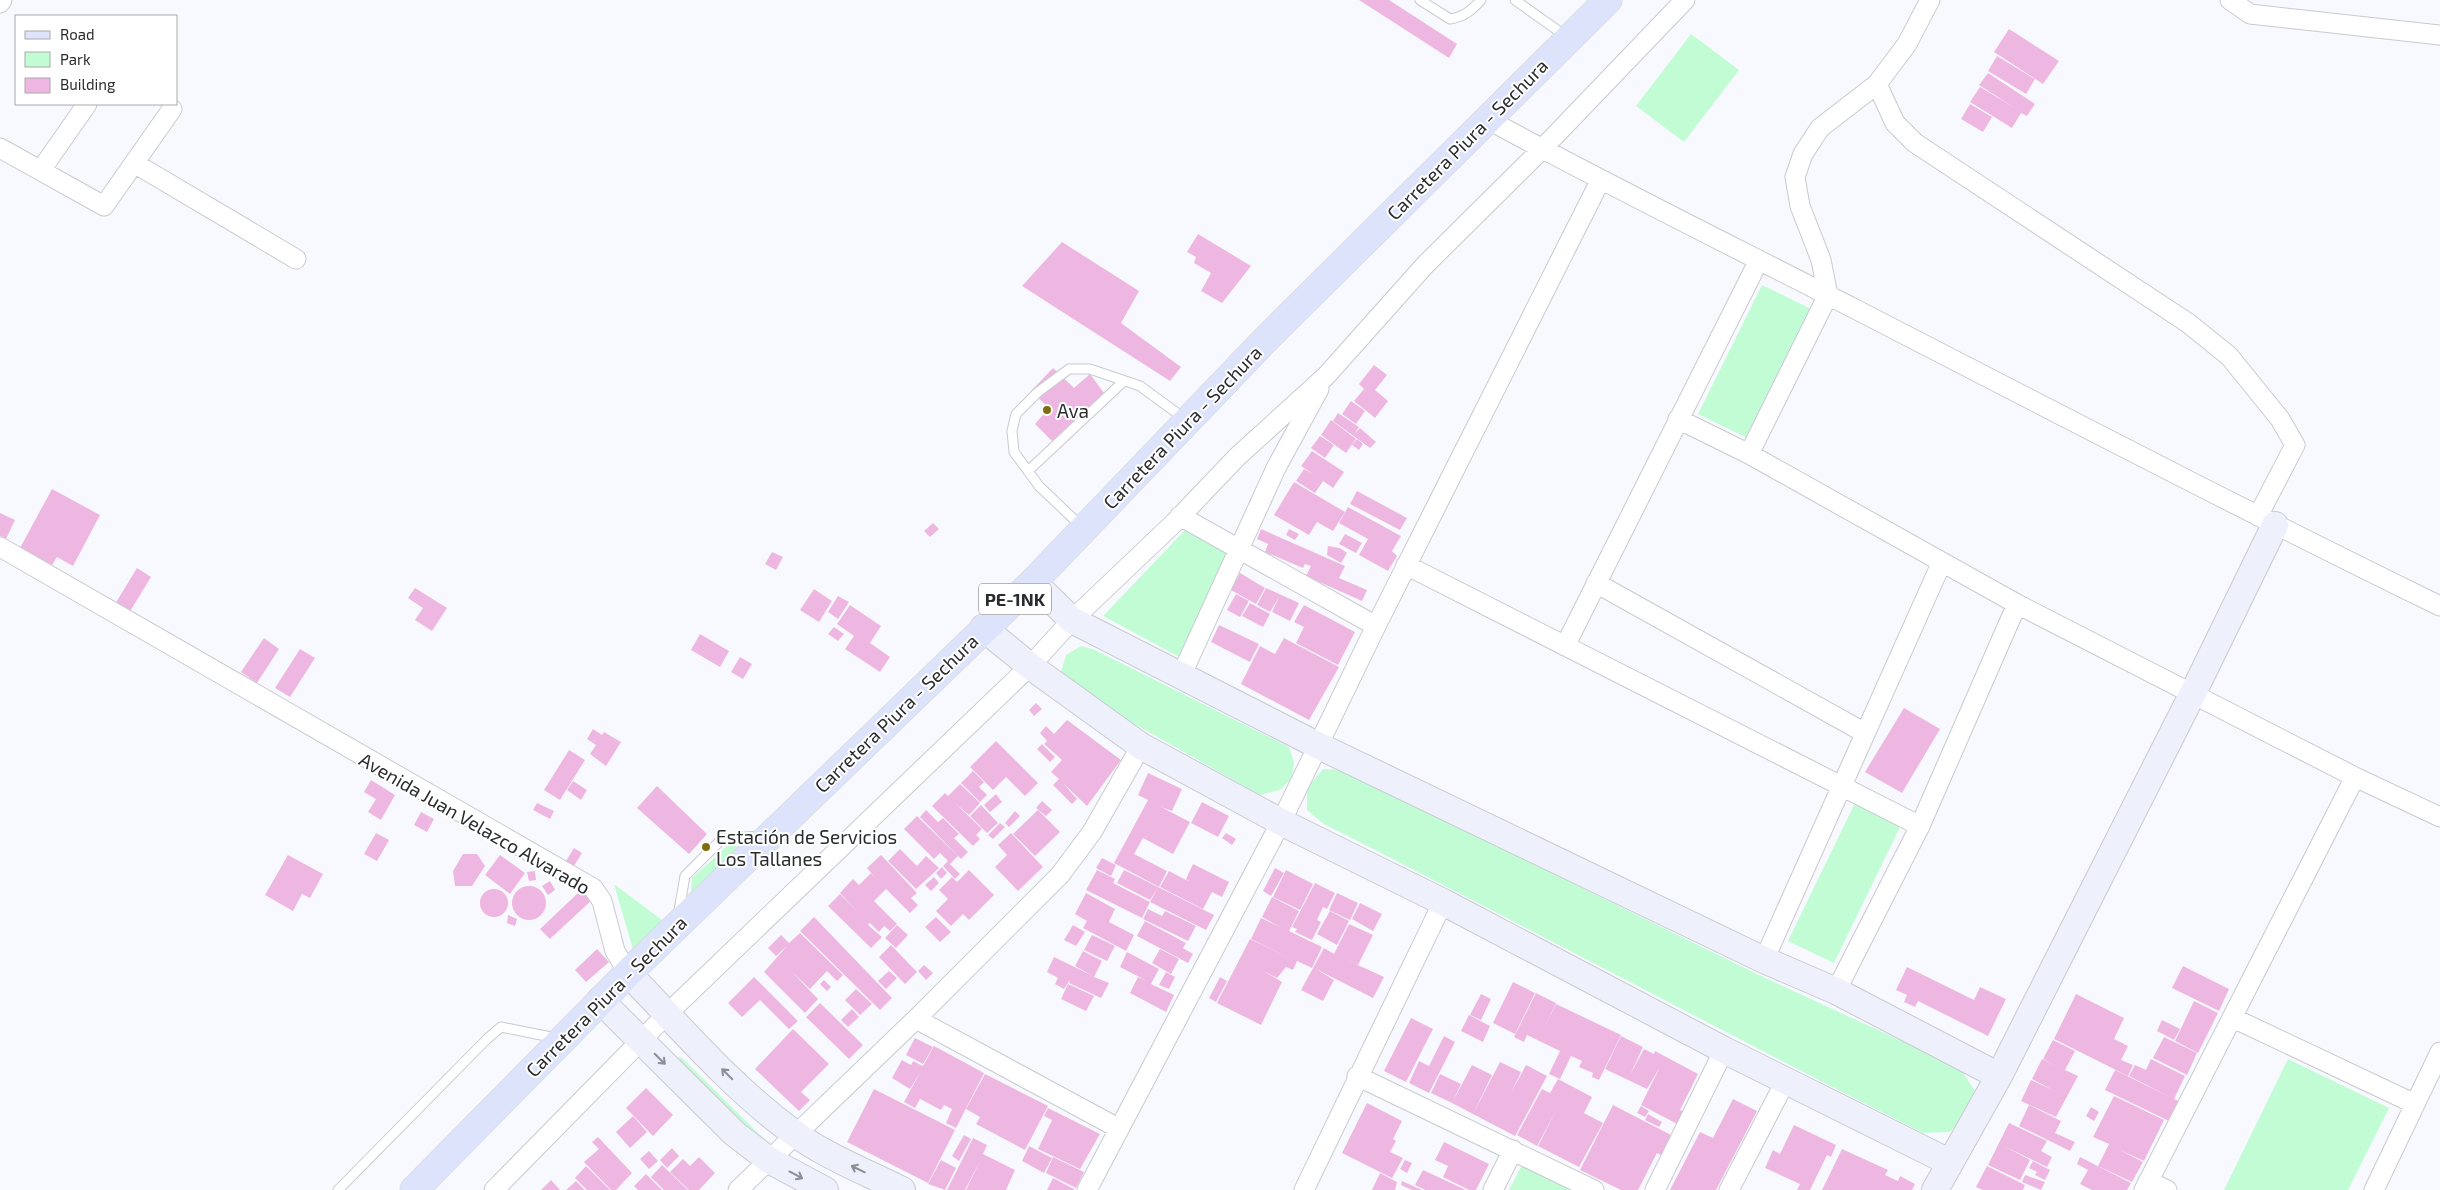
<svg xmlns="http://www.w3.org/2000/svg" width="2440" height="1190" font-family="'Exo 2',sans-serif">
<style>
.green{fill:#c2fcd5}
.building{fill:#eeb7e1}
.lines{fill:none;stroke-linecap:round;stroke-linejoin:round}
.lane-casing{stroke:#c8cad0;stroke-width:11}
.street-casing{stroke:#c8cad0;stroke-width:21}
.secondary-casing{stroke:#c8cad0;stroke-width:28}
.primary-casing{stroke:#d4d5d5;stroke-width:29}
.lane{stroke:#fff;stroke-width:9}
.street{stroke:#fff;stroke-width:19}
.secondary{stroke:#eef1fc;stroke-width:26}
.primary{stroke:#dde3fa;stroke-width:28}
.oneway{stroke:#8c8e94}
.poi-dot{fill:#7f6e0a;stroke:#fff;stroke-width:2}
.labels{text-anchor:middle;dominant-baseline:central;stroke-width:4;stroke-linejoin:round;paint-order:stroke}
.shield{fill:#fff;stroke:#6a6b6c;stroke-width:1}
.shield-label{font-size:18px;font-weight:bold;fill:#2a2b2d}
.street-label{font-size:19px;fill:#2a2b2d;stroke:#fff}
.poi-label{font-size:19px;fill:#2a2b2d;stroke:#fff;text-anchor:start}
</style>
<rect width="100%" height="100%" fill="#f8f9fe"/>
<!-- green -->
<path class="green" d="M1691,34L1739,70L1684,142L1636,106Z
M1762,285L1811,309L1747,438L1698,414Z
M1187,528L1232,555L1183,659L1103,616Z
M1081,646L1095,650L1289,747L1294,762L1292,778L1280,790L1260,795L1069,687L1061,672L1066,655Z
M1323,769L1343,770L1759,975L1960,1068L1975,1091L1973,1106L1964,1122L1949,1132L1923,1133C1723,1032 1525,926 1324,824L1307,810V788Z
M1855,803L1901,825L1834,963L1788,941Z
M728,845L749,848L690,906L692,878Z
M614,884L666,923L634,953Z
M681,1057L770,1145L766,1148L677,1058Z
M2288,1059L2389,1108L2348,1190H2224Z
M1522,1165L1572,1190H1509Z"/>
<!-- building -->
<path class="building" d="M1359,0H1389L1457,44L1449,58Z
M2009,29L2059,61L2043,84L1994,52Z
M1997,56L2035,79L2026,94L1988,71Z
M1988,73L2035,104L2027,116L2021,113L2012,128L1970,102L1980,87L2015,108L1979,85Z
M1970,104L1992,117L1983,132L1961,119Z
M1198,234L1251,266L1222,303L1201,291L1211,273L1194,263L1196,257L1187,252Z
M1062,242L1139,291L1121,323L1181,367L1170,381L1022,286Z
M1374,365L1387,375L1375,390L1388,401L1375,418L1354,401L1364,389L1359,384Z
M1053,368L1074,388L1090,374L1104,393L1052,441L1035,424L1049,408L1031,391Z
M1351,401L1365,411L1356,424L1342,414Z
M1338,413L1359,427L1355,433L1360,428L1376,442L1370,448L1333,421Z
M1331,420L1356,439L1346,453L1321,435Z
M1320,436L1334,445L1325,458L1311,448Z
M1357,439L1363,444L1359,450L1352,445Z
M1312,451L1344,472L1333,488L1323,481L1315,493L1296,481L1304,469L1313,474L1301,466Z
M1294,482L1345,512L1333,531L1317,522L1309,535L1274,515Z
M52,489L100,515L73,566L57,557L52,565L20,548Z
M1357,491L1407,518L1400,530L1350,504Z
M1348,507L1401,536L1392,551L1397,556L1388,571L1359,555L1368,539L1339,523Z
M0,513L15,520L6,539L0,536Z
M933,523L939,529L930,537L924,531Z
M1261,529L1345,566L1339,578L1367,590L1362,601L1306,576L1311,566L1305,564L1303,568L1265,552L1268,544L1257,539Z
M1289,529L1299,534L1295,540L1286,535Z
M1345,534L1362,543L1356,553L1339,544Z
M1328,546L1340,548L1347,553L1341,563L1327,555Z
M772,552L783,557L776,570L765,564Z
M137,568L151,577L129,613L115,604Z
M1240,573L1265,588L1256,604L1231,590Z
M415,588L447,608L432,631L415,620L423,608L408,598Z
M1266,588L1299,603L1290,621L1272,612L1279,597L1270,612L1257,605Z
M814,589L832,601L819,622L800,610Z
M1236,594L1249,601L1240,617L1227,610Z
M838,596L849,602L838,619L828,612Z
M1250,603L1270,614L1263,627L1242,616Z
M850,605L881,626L870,643L890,657L880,672L845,649L854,636L837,624Z
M1304,605L1355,632L1338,665L1296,643L1304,627L1294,622Z
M1219,625L1259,644L1250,662L1211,642Z
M834,627L844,634L838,641L828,634Z
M700,634L729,651L720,667L691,650Z
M264,638L279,649L257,683L241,672Z
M1284,638L1339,667L1309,720L1241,684L1260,646L1275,654Z
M300,649L315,658L290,697L275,688Z
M740,657L752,664L743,679L731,672Z
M1036,703L1042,709L1034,716L1029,710Z
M1904,708L1940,729L1902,793L1865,772Z
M1067,720L1121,760L1087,806L1063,783L1077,799L1072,804L1053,785L1059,779L1051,772L1062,760L1044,744L1047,741L1040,733L1046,726L1054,734Z
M593,729L602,735L604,732L621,742L606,766L590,754L596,745L587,739Z
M996,741L1038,783L1025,796L1006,777L993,790L970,767Z
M1042,744L1055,757L1050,762L1037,749Z
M569,750L585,760L560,800L544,790Z
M973,771L984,782L979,787L987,795L980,802L961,783Z
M1148,773L1182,789L1172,811L1161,807L1190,822L1173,854L1143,838L1134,854L1167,871L1159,887L1114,863L1148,800L1138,795Z
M371,780L395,795L381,820L368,812L376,799L364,792Z
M573,781L587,790L581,800L567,790Z
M960,784L980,803L969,815L955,803L982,829L976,835L980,839L973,846L932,806L945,793L948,796Z
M657,786L707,834L689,854L637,808Z
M996,794L1002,802L990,812L984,805Z
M1042,801L1052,810L1046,816L1036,808Z
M1202,802L1229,816L1218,837L1191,823Z
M537,803L554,811L550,819L533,810Z
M981,805L998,823L987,833L970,816Z
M926,810L938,822L943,818L959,834L954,838L968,852L961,859L920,817Z
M1038,810L1060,832L1035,856L1013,834Z
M1015,811L1020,816L1009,827L1005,823Z
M421,812L434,819L427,832L414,825Z
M917,816L958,856L950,864L960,874L955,879L943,866L948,861L940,853L934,859L904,829Z
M1000,823L1005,827L993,839L988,835Z
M376,833L389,840L377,861L364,854Z
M1011,833L1043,867L1018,891L995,867L1007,855L998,845Z
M1226,833L1236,839L1232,845L1222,838Z
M574,848L582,853L574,866L566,861Z
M900,849L917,866L926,856L939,868L916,889L888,861Z
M463,854H477L485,866L472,886H455L453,871Z
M288,855L323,874L310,898L302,894L293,911L265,895Z
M500,855L525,873L510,894L485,875Z
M881,855L917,893L911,898L918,905L910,913L886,889L874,901L897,924L890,931L884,926L879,932L870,923L868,925L882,937L871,948L828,906L840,894L858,912L840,893L853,879L859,885L871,873L880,883L867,868Z
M1102,858L1116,865L1111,876L1096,868Z
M1193,864L1229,882L1222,897L1212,892L1203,909L1160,887L1169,871L1190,882L1186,879Z
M942,867L947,873L941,879L936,873Z
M1275,868L1284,873L1271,896L1263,891Z
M969,870L994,895L969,920L963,914L951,926L936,911L948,899L939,890L952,877L957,882Z
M1097,870L1115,879L1113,883L1150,902L1157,889L1150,900L1117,883L1124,870L1214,915L1206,930L1150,902L1142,918L1086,890Z
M1286,870L1313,884L1300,910L1273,897Z
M535,871L536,880L529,881L527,872Z
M934,877L939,883L931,891L925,885Z
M550,881L555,890L548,895L542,886Z
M1315,883L1335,893L1327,909L1323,907L1317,920L1321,922L1312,940L1295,932L1297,929L1292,927Z
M512 903a17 17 0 1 1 34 0a17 17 0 1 1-34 0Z
M480 903a14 14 0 1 1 28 0a14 14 0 1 1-28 0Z
M579,892L593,899L550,939L540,929Z
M1086,893L1115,909L1109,922L1134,935L1126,951L1083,928L1087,921L1075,914Z
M1337,893L1358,903L1350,920L1329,910Z
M1272,897L1299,911L1289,931L1322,947L1312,968L1297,961L1293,970L1286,967L1277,978L1263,971L1282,982L1261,1025L1217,1003L1250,939L1293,960L1251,939L1261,918L1282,928L1262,917Z
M1360,903L1382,914L1373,931L1352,919Z
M1148,909L1162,916L1165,911L1196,926L1188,941L1143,919Z
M1330,911L1349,921L1337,945L1317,934Z
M508,915L517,919L515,926L507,923Z
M814,917L892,998L880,1010L800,931Z
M936,917L951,932L940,942L925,927Z
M1145,921L1186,943L1183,948L1193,954L1188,963L1137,936Z
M1349,924L1373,935L1358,965L1340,957L1384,977L1373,998L1316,969L1334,980L1323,1001L1301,990L1324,948L1334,954Z
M897,925L908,935L896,948L885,938Z
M1073,925L1085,932L1076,946L1064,940Z
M800,933L843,975L837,981L827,971L810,989L792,972L818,999L805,1013L764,972L787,946L776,956L768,948L781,935L789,943Z
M1092,935L1115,946L1107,961L1084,950Z
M891,945L917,972L905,984L879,957Z
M597,949L609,962L586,982L575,970Z
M1160,949L1179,959L1171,974L1152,963Z
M1083,951L1102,961L1094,977L1109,983L1101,998L1069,983L1070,979L1068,983L1060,979L1068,983L1064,989L1055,984L1058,978L1047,972L1054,957L1093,976L1075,966Z
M1127,952L1159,969L1151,984L1174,995L1166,1012L1130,993L1138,977L1147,981L1120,967Z
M924,965L933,973L926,980L918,971Z
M2183,966L2229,989L2219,1011L2172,988Z
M1907,967L1974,1000L1980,987L2006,999L1988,1036L1918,1001L1915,1007L1904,1002L1907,995L1896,990Z
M889,971L897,978L886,989L878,981Z
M1166,972L1175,977L1169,989L1159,985Z
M754,977L798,1021L789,1029L760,1000L742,1017L728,1003Z
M1220,977L1227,981L1216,1002L1209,998Z
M824,980L831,987L827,991L820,984Z
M1513,982L1535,993L1515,1034L1493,1023Z
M1068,984L1094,996L1086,1011L1061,999Z
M856,989L872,1004L860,1015L845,1000Z
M1536,993L1556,1003L1545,1026L1556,1004L1621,1035L1599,1080L1592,1077L1593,1073L1579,1067L1582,1061L1571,1056L1560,1079L1549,1074L1560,1051L1527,1035L1524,1042L1514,1037Z
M1481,994L1491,999L1481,1020L1470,1015Z
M2076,994L2124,1018L2114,1039L2128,1046L2121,1060L2133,1065L2128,1076L2054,1039Z
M2194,1001L2218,1013L2198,1053L2175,1041Z
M820,1003L863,1045L849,1059L806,1017Z
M852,1009L859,1017L848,1027L841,1020Z
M1469,1015L1490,1026L1483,1042L1461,1031Z
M1411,1018L1433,1029L1406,1082L1384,1071Z
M2162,1020L2180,1029L2174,1040L2157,1031Z
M793,1029L829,1064L801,1092L810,1100L799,1111L755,1069Z
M1444,1036L1455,1042L1429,1093L1409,1083L1419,1061L1429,1066Z
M1621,1036L1643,1047L1630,1075L1644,1049L1654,1054L1655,1051L1698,1074L1680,1110L1687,1113L1681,1126L1641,1105L1660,1067L1647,1089L1605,1069Z
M2164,1037L2197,1053L2187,1075L2153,1058Z
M915,1038L933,1047L923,1064L906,1055Z
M2053,1040L2075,1051L2065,1070L2078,1076L2056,1117L2021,1101L2031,1080L2053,1090L2032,1079L2042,1059L2056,1066L2043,1059Z
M934,1046L984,1073L956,1128L946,1123L952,1109L944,1105L941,1110L920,1099L915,1108L904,1102L921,1071L910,1089L892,1078L902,1060L911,1065L913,1061L923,1066Z
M2151,1059L2185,1076L2174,1099L2183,1103L2173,1123L2105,1090L2115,1070L2172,1098L2129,1076L2135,1065L2146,1070Z
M1500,1062L1521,1072L1512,1091L1526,1065L1547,1076L1515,1136L1473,1114Z
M1472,1065L1492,1075L1473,1114L1452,1103Z
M985,1074L1048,1106L1025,1150L976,1124L980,1117L966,1109Z
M1440,1074L1461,1084L1452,1103L1431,1093Z
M1558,1079L1592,1097L1584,1113L1603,1123L1579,1167L1538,1146L1556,1111L1537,1146L1517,1135L1542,1089L1550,1093Z
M646,1088L673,1115L653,1136L626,1108Z
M874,1089L955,1130L928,1183L847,1142Z
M2114,1096L2164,1120L2144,1161L2120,1150L2143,1162L2132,1182L2098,1166L2109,1144L2093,1137Z
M1733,1099L1757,1111L1716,1190H1670L1700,1132L1713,1138Z
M1367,1103L1402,1121L1393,1139L1396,1141L1390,1152L1403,1158L1392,1178L1342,1153Z
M1613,1105L1675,1137L1665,1157L1657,1153L1638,1190H1621L1580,1170Z
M2029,1105L2061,1121L2055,1133L2075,1142L2070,1151L2019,1126Z
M1641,1106L1649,1111L1645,1117L1637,1113Z
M2091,1107L2099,1112L2094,1121L2086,1116Z
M1048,1108L1100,1134L1080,1169L1038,1149L1052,1120L1044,1116Z
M1648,1114L1662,1122L1659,1127L1645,1120Z
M633,1116L647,1132L630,1148L616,1132Z
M2009,1123L2047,1141L2041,1151L2052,1157L2047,1167L2004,1146L2030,1160L2020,1180L1988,1165Z
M1794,1125L1836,1145L1831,1157L1827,1155L1810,1190H1797L1800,1184L1765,1168L1773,1150L1780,1154Z
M964,1135L971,1139L959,1161L952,1156Z
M598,1137L632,1173L616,1190H611L584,1162L599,1149L592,1142Z
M973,1138L987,1145L983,1154L1015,1170L1006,1190H966L981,1159L965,1190H947Z
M1444,1142L1489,1164L1476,1190H1469L1443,1177L1448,1166L1435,1160Z
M1029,1146L1052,1158L1044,1173L1022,1161Z
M672,1148L679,1156L667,1168L660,1160Z
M1842,1149L1888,1170L1885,1175L1898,1181L1900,1176L1915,1184L1912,1190H1822Z
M649,1151L658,1161L649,1169L640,1159Z
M699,1157L715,1173L699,1190H689L670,1172L683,1159L690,1166Z
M1053,1157L1084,1172L1076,1188L1046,1173Z
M2080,1157L2131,1183L2127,1190H2092L2080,1184L2088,1170L2077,1164Z
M941,1160L956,1168L945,1190L928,1184Z
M1405,1160L1412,1163L1407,1173L1400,1169Z
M2033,1161L2050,1170L2045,1180L2035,1175L2037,1172L2029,1168Z
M662,1165L688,1190H664L651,1177Z
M586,1166L610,1190H587L575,1178Z
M1987,1166L2025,1185L2023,1190H1983L1976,1187Z
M1423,1170L1466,1190H1425L1415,1185Z
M1380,1173L1397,1182L1395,1190H1372Z
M646,1174L662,1190H638L634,1186Z
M2025,1175L2045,1182L2041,1190L2022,1182Z
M1053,1178L1074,1189V1190H1047Z
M551,1180L560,1190H541Z
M576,1181L585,1190H566Z
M1402,1181L1422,1190H1412L1401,1185Z"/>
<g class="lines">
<defs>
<path id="lane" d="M1420,0L1450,19C1464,17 1472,10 1481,0
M1515,0L1567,37
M1028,471L1124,381
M1082,527L1039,486L1014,452L1012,431L1016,414L1038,392L1069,369H1090L1140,386L1185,419
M678,916L685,876L722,839L759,836
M338,1190L487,1039L501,1027L556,1038"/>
<path id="street" d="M2230,0L2250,14L2440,35
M0,3L2,0
M1877,84L1895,123L1915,143L2188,323L2229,356L2280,419L2295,445L2258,516
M1487,119C1608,185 1732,246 1855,309C2049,409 2243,510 2440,606
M0,148L104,206L172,109
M134,163L296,259
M41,170L87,104
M1678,419L1749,454L2017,604L2355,777L2440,817
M1749,454L1828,295L1821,260L1800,206L1795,177L1803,154L1820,128L1877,84L1907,44L1930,0
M1180,516L1376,626
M0,547L593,888L602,901L615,951L628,973
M1406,565L1920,826
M1596,583L1865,733
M1565,646L1759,260
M1181,676L1276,468L1319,389
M1764,960L1941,564
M1836,991L1920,826L2017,604
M2233,1018L2415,1104
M916,1019L1118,1128
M1357,1076L1594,1190
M2148,1181L2167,1190
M494,1190L667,1014L1030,666L1072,620L1174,523L1237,457L1326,376L1425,265L1542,149L1685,0
M738,1190L916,1019L1060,875L1092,832L1141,746
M1087,1190L1281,822L1376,626L1600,181
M1304,1190L1443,902
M1493,1190L1513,1150
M1655,1190L1724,1050
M1729,1190L1786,1080
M2144,1190L2355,777
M2374,1190L2440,1052"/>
<path id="secondary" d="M1033,582L1072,620L1317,745L1764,960L1836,991L1999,1076
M983,628L1030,666L1141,746L1281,822L1443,902L1724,1050L1949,1162
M628,973C680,1027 733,1089 794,1133C827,1157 866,1172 902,1190
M600,1000L735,1134L769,1160L825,1190
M1935,1190L1999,1076L2193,693L2275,525"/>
<path id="primary" d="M414,1190L628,973L1033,582L1267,338L1608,0"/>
</defs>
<!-- lane casing -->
<use href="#lane" class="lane-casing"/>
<!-- street casing -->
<use href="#street" class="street-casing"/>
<!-- secondary casing -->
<use href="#secondary" class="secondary-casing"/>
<!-- primary casing -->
<use href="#primary" class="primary-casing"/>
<!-- lane -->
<use href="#lane" class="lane"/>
<!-- street -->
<use href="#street" class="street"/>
<!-- secondary -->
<use href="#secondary" class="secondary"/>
<!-- primary -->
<use href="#primary" class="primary"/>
</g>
<!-- one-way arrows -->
<defs><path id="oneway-shaft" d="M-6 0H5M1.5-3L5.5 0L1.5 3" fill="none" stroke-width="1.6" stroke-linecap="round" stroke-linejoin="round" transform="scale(1.25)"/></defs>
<g class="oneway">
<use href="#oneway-shaft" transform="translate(660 1059) rotate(45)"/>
<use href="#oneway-shaft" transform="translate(727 1074) rotate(-135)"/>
<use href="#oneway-shaft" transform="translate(858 1169) rotate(-154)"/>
<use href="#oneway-shaft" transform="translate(796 1175) rotate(28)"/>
</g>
<!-- markers -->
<g class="poi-dot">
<circle cx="1047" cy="410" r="5"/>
<circle cx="706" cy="847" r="5"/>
</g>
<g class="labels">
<!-- shield labels -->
<rect class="shield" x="979" y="583.5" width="72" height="31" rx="4"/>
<g class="shield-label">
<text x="1015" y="599">PE-1NK</text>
</g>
<!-- street labels -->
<g class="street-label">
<text transform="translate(1467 139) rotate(-45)">Carretera Piura - Sechura</text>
<text transform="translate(1182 427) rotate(-46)">Carretera Piura - Sechura</text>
<text transform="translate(896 713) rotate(-44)">Carretera Piura - Sechura</text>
<text transform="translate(475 823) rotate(30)">Avenida Juan Velazco Alvarado</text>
<text transform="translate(606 996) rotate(-45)">Carretera Piura - Sechura</text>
</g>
<!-- poi labels -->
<g class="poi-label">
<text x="1057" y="410">Ava</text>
<text x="716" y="836">Estación de Servicios<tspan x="716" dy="22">Los Tallanes</tspan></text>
</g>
</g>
<!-- legend -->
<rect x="15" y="15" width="162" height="90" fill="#ffffff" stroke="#aaaaab"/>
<rect x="25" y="31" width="25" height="8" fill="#dde3fa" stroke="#aaaaab"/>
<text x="60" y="40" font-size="15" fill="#2a2b2d">Road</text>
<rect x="25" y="52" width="25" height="15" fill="#c2fcd5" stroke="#aaaaab"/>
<text x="60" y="65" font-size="15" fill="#2a2b2d">Park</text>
<rect x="25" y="78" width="25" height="15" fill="#eeb7e1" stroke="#aaaaab"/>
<text x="60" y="90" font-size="15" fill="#2a2b2d">Building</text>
</svg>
